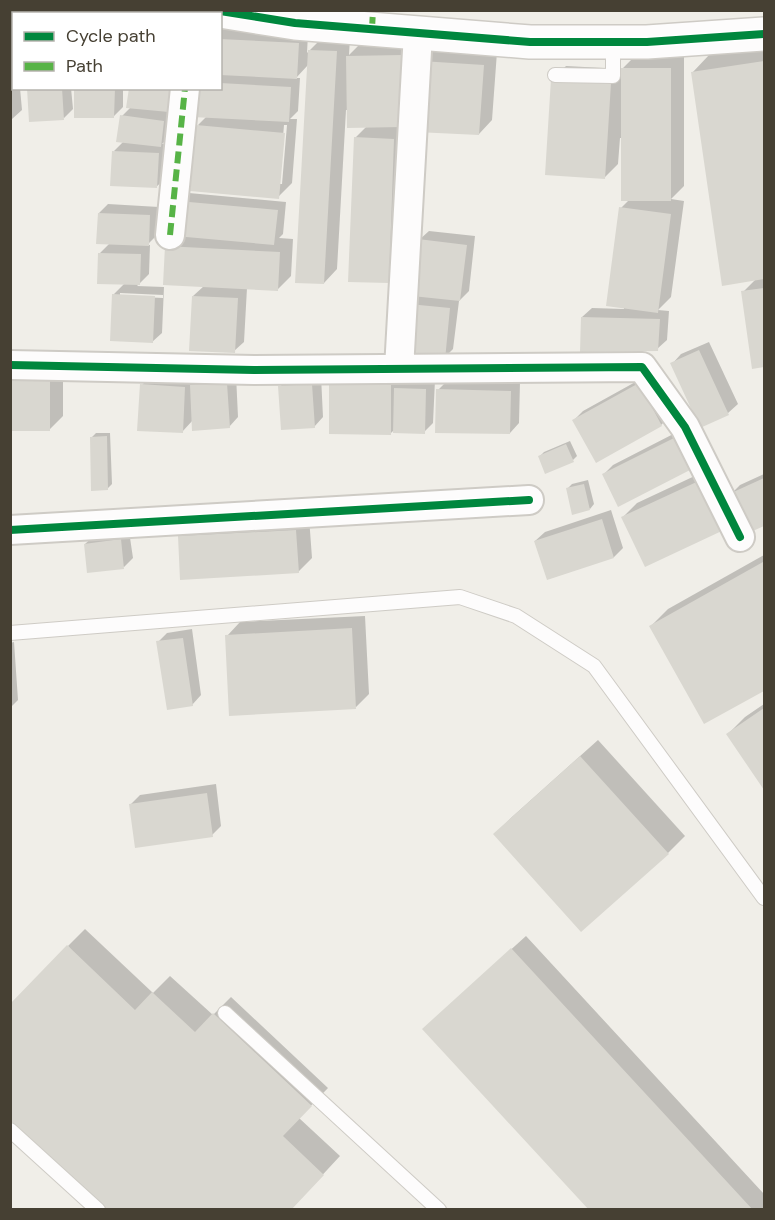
<svg xmlns="http://www.w3.org/2000/svg" width="775" height="1220" font-family="'DM Sans',sans-serif">
<style>
.shadow{fill:#0003;fill-rule:evenodd}
.building{fill:#d9d7d0}
.lines{fill:none;stroke-linecap:round;stroke-linejoin:round}
.service-casing{stroke:#cecbc5;stroke-width:16}
.minor-casing{stroke:#cecbc5;stroke-width:32}
.tertiary-casing{stroke:#cecbc5;stroke-width:36}
.service{stroke:#fdfcfc;stroke-width:14}
.minor{stroke:#fdfcfc;stroke-width:28}
.tertiary{stroke:#fdfcfc;stroke-width:33}
.quiet{stroke:#57b346;stroke-width:6;stroke-dasharray:12 6;stroke-linecap:butt}
.cycleway-casing{stroke:#fff;stroke-width:11}
.cycleway{stroke:#00873e;stroke-width:8}
</style>
<rect width="100%" height="100%" fill="#f0eee8"/>
<!-- shadow -->
<path class="shadow" d="M10,10H61V14H14Z
M220,29L308,34L307,53L323,37L350,38L349,55L361,43L415,42L402,268L388,281L355,138L367,126L348,110H346L337,269L324,283L308,65L296,78H300L298,111L290,119H297L292,183L278,197L198,125L207,116L220,88ZM284,125H287L282,184H279Z
M764,47V365L753,367L743,292L756,279L692,73L709,55Z
M436,48L497,52L492,120L479,134L422,62Z
M636,55H684V186L671,199L684,201L671,297L658,310L669,311L667,340L657,349L582,317L592,308L624,309L621,208L629,200L622,138H620L618,164L605,177L552,80L566,66L622,69Z
M10,66H14V88H20L22,110L12,119L10,120Z
M28,88H71L73,109L64,118Z
M76,88H123V107L114,116Z
M131,107L173,112L169,137L162,144H168L166,178L156,187L114,151L124,141L122,116Z
M189,193L286,202L283,234L279,238L293,239L291,276L278,289L247,288L244,342L234,351L193,296L204,286L164,284L180,202Z
M108,204L159,207L157,235L147,245H150L149,274L137,286L164,287L162,333L152,342L113,295L125,283L99,254L110,243L99,213ZM120,293L163,295V298L120,296Z
M429,231L475,236L469,291L459,301L453,349L444,358L410,304L419,296V240Z
M709,342L738,404L728,413L701,426L672,364L681,354Z
M10,366H63V416L49,430Z
M236,375L238,417L229,427L193,420L182,432L142,385L151,376L194,378L193,384L200,377Z
M648,375L670,416L661,425L574,420L583,411Z
M321,376L323,417L314,427L280,387L289,377Z
M340,376L400,377V384L405,379L435,380L433,423L424,432L393,431L391,433L331,385Z
M447,381L520,382L519,423L510,433L438,390Z
M683,429L698,460L689,469L604,474L613,465Z
M96,433H110L112,484L107,489L91,438Z
M570,441L577,456L573,460L539,457L544,452Z
M716,466L730,495L740,485L764,474V524L747,532L623,517L637,503Z
M588,480L594,504L590,509L567,489L572,484Z
M611,510L623,548L614,557L548,579L535,541L545,532Z
M309,517L312,558L298,572L180,536L193,523Z
M129,531L133,558L124,567L85,544L95,535Z
M764,555V689L705,722L651,626L668,609Z
M365,616L369,694L356,707L227,636L240,622Z
M192,629L201,695L192,705L158,642L167,633Z
M14,642L18,700L10,708V643Z
M764,704V787L728,734L745,717Z
M598,740L685,836L668,853L495,834L512,817Z
M216,784L221,826L212,835L131,804L140,795Z
M85,929L153,993L170,976L213,1015L231,997L328,1088L299,1118L340,1156L290,1210L68,946Z
M526,936L764,1194V1210H591L438,1016Z"/>
<!-- building -->
<path class="building" d="M10,10H52V14H14V55H10Z
M220,39L299,43L297,79L220,75Z
M308,50L337,51L324,284L295,283Z
M402,55V127L347,128L346,56Z
M421,61L484,65L479,135L416,132Z
M764,61V279L722,286L691,72Z
M621,68H671V201H621Z
M551,79L611,83L605,179L545,175Z
M220,83L291,87L289,122L192,117L194,88H220Z
M27,88H62L64,120L29,122Z
M74,88H115L114,118H74Z
M129,88H171L169,112L126,108Z
M120,115L164,121L161,147L116,142Z
M196,125L285,133L279,199L190,191Z
M354,137L394,139L389,283L348,282Z
M112,151L159,153L157,188L110,186Z
M178,201L278,210L274,245L175,236Z
M619,207L671,214L658,313L606,306Z
M98,213L150,215L149,246L96,244Z
M418,239L467,245L460,301L412,296Z
M165,246L280,252L278,291L163,285Z
M98,253L141,254L140,285L97,284Z
M764,288V367L752,369L741,291Z
M112,294L155,296L153,343L110,341Z
M192,296L238,298L235,353L189,351Z
M409,304L450,308L445,360L403,356Z
M581,317L660,319L658,351L580,352Z
M699,350L729,415L700,428L670,363Z
M10,379H50V431H10Z
M227,383L230,428L192,431L190,385Z
M639,383L662,426L596,463L572,420Z
M140,384L185,387L183,433L137,431Z
M312,384L315,428L281,430L278,386Z
M329,385H391V435L329,434Z
M394,388L426,389L425,434L393,433Z
M436,389L511,391L510,434L435,433Z
M107,436L108,490L91,491L90,437Z
M674,438L690,470L618,507L602,474Z
M566,444L574,462L545,474L538,456Z
M764,478V526L746,534L729,494Z
M703,479L726,529L645,567L621,517Z
M584,484L590,510L572,515L566,488Z
M602,519L614,558L547,580L534,541Z
M296,530L299,573L180,580L178,536Z
M121,539L124,569L87,573L84,544Z
M763,562L764,565V691L704,724L649,626Z
M352,628L356,709L229,716L225,635Z
M183,638L193,706L167,710L156,641Z
M764,708V790L726,734Z
M580,756L669,854L581,932L493,834Z
M207,793L213,837L135,848L129,804Z
M67,945L135,1010L152,992L195,1032L213,1013L312,1106L283,1136L324,1175L291,1210H106L10,1120V1004Z
M511,948L753,1210H589L422,1029Z"/>
<g class="lines">
<defs>
<path id="service" d="M555,75L613,76V42
M10,633L460,597L516,616L594,666L764,898
M225,1013L439,1210
M10,1130L98,1210"/>
<path id="minor" d="M192,14L193,10
M10,65L14,67
M170,235L185,88
M10,365L254,370L642,367L685,427L740,537
M399,369L418,33
M10,530L529,500"/>
<path id="tertiary" d="M214,10L295,23L530,42H647L764,34"/>
</defs>
<!-- service casing -->
<use href="#service" class="service-casing"/>
<!-- minor casing -->
<use href="#minor" class="minor-casing"/>
<!-- tertiary casing -->
<use href="#tertiary" class="tertiary-casing"/>
<!-- service -->
<use href="#service" class="service"/>
<!-- minor -->
<use href="#minor" class="minor"/>
<!-- tertiary -->
<use href="#tertiary" class="tertiary"/>
<!-- quiet -->
<path class="quiet" d="M192,14L193,10
M372,29L373,10
M170,235L185,88"/>
<defs>
<path id="cycleway" d="M214,10L295,23L530,42H647L764,34
M10,365L254,370L642,367L685,427L740,537
M10,530L529,500"/>
</defs>
<!-- cycleway casing -->
<use href="#cycleway" class="cycleway-casing"/>
<!-- cycleway -->
<use href="#cycleway" class="cycleway"/>
</g>
<!-- border -->
<rect width="775" height="1220" fill="none" stroke="#464033" stroke-width="24"/>
<!-- legend -->
<rect x="12" y="12" width="210" height="78" fill="#ffffff" stroke="#b5b3ad" stroke-width="1.5"/>
<rect x="24" y="32" width="30" height="9" fill="#00873e" stroke="#b5b3ad" stroke-width="1.5"/>
<text x="66" y="42" font-size="18" fill="#464033">Cycle path</text>
<rect x="24" y="62" width="30" height="9" fill="#57b346" stroke="#b5b3ad" stroke-width="1.5"/>
<text x="66" y="72" font-size="18" fill="#464033">Path</text>
</svg>
